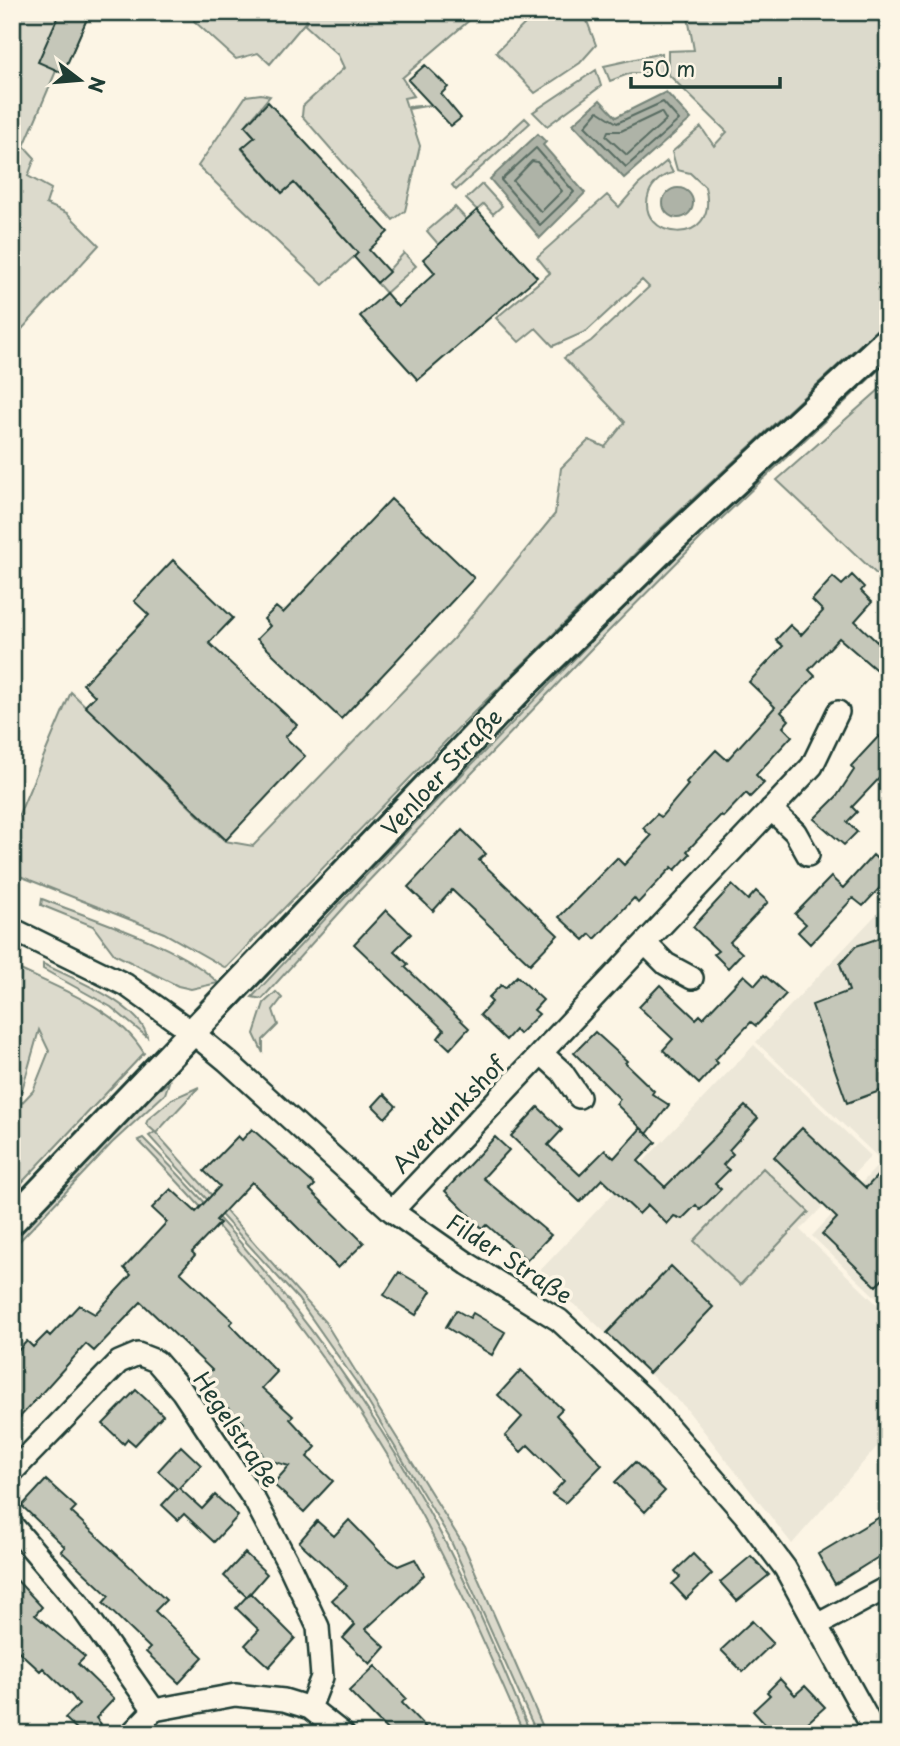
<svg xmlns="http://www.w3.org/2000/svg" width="900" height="1746" font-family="'Playpen Sans',sans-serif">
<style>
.built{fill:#ece7d8}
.green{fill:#dcdacc;stroke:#7e8c80;stroke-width:2}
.water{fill:#aeb3a7;stroke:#758479;stroke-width:2}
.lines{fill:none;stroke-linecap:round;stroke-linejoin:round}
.shore{stroke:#586c62;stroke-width:2}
.building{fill:#c5c7b9;stroke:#1f3d34;stroke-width:2}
.minor-casing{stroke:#1f3d34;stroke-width:26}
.major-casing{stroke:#1f3d34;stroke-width:32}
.minor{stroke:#fcf5e5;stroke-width:21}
.major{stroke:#fcf5e5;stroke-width:26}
.labels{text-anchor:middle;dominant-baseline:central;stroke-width:7;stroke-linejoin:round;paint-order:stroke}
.street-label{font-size:23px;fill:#1f3d34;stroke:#fcf5e5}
</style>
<rect width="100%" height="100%" fill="#fcf5e5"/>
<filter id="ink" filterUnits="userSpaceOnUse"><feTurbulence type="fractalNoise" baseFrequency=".0143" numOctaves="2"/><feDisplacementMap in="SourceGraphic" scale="14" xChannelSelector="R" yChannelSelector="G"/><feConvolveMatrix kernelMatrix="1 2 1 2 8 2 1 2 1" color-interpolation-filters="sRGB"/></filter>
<g filter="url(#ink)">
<!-- built -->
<path class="built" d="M888,902V1309L812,1236L882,1161L756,1042Z
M754,1045L871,1156L800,1230L888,1315V1434L792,1544L685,1407L579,1308L534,1277Z"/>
<!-- green -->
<path class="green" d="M12,12H90L63,73L56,71L24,146L35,158L28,176L51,189L46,204L67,213L99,245L12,340Z
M197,12H479L402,78L414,96L404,98L407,107L432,105L408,109L420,146L405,211L393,220L302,116L303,106L344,68L338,55L305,25L307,20L270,64L258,53L236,59L194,21Z
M537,12H606L587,21L596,45L580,63L535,93L496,52Z
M687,12H888V319L656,533L469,717L226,968L164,933L12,873V831L71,692L225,841L253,846L453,639L555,514L561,468L589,440L605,447L625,422L564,358L591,341L649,287L642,280L587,331L553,346L536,328L519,342L496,318L550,273L537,257L607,195L619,207L638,185L667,161L673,173C662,175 653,183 649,193C633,241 722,250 705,187L690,173L677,170L672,152L701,127L714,146L727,132L668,74V51L694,50Z
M662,53V73H631L610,81L604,66Z
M596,70L601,86L547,126L533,112Z
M261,94L270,96L245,126L255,137L242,149L282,193L294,183L358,253L323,285L198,166L246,96Z
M525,118L530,123L456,190L452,185Z
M482,184L502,206L493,214L484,204L477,210L466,199Z
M455,207L467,220L439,245L427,231Z
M404,253L416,266L386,293L377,283Z
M888,352V361L703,536L592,648L359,891L262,999L252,997L415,823L677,553Z
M888,382V585L777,480Z
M42,899C89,918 185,947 218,983L191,989L178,986L114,954L93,926L41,905Z
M43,964C72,978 141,1005 147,1037L111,1007L43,969Z
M12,966C59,989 116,1007 144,1053L12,1193V1113L33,1091L49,1051L39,1030L22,1090L12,1100Z
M276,992L282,998L273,1010L278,1025L263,1040V1053L254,1034L264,1003Z
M169,1082L165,1094L112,1143L12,1249V1240L150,1096Z
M199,1087L156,1133L325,1322L464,1546L546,1734H537L449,1537L356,1382L298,1299L149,1136L155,1132L146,1124L148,1119L172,1099Z
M143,1138C269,1264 380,1407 458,1568C485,1622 507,1679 531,1734H524C486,1647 449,1561 402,1480C330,1354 238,1243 138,1140Z
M763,1168L809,1212L740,1285L694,1241Z"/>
<!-- water -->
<path class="water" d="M666,92L691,119L624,178L573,124L600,100L616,117Z
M538,134L546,142L543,145L585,193L540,238L490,179Z
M663 203a15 15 0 1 1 30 0a15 15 0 1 1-30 0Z"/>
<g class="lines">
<!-- shore -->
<path class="shore" d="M663,102L679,120L626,167L585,126L598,111L617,123Z
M661,112L666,120L627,155L606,136L608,131H621Z
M536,148L574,192L540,225L501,180Z
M532,161L537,162L562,191L541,212L513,181Z"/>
</g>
<!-- building -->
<path class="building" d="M60,12H90L63,73L38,62Z
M425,65L448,87L441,94L461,118L451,126L408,80Z
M268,102L388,232L369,250L389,272L377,283L354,257L358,253L294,183L282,193L242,148L255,137L245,126Z
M477,210L537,277L418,380L360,316L386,293L398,307L435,273L423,259Z
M391,499L474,578L341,719L257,639L270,626L264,619L276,607L283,613Z
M173,560L233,618L209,643L297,725L285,737L305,756L226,840L85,706L95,696L83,684L149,615L134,601Z
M852,575L864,587L861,591L872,602L855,621L877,642L888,630V680L839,638L809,670L815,676L781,712L789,720L783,727L792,736L756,775L764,783L750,797L746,793L723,817L721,815L687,851L690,854L675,870L672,867L638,903L634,898L595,939L590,934L584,940L559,917L617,858L624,865L651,836L643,828L657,814L661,817L688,785L686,782L716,750L727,760L775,707L749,682L783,646L776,640L790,625L801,635L823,611L812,600L833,577L842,585Z
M879,736L888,744V769L852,807L857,812L847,822L857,832L844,845L814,819L837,796L854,770L851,766Z
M462,830L486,854L479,860L558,935L530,964L452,890L433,911L408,887Z
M873,855L888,869V879L863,906L853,898L810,944L798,932L806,924L795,914L831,877L843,888Z
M732,885L748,900L756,891L768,902L730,942L742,953L728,968L714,954L718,951L693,927Z
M386,910L411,934L394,951L408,964L405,967L469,1028L450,1049L438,1038L444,1030L354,944Z
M888,935V1088L847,1103L812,1005L849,991L840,964L856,946Z
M744,975L755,985L764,975L786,994L756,1026L751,1022L715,1060L718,1063L699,1084L663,1050L673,1039L639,1007L660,985L696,1019L700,1015L703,1018Z
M517,976L543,1000L534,1010L539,1014L519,1034L515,1030L506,1040L480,1015L492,1002L488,998L501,985L505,988Z
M595,1032L627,1061L625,1063L654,1091L652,1094L669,1105L647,1134L616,1104L620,1099L574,1053Z
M384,1094L396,1106L385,1118L373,1106Z
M745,1106L758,1118L729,1150L733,1154L723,1165L729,1170L715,1184L721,1189L700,1210L696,1205L682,1219L674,1216L667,1224L648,1205L639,1214L602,1179L580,1202L511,1136L538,1107L562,1130L548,1145L580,1175L605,1150L614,1158L641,1128L656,1142L638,1161L665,1187Z
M802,1128L866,1188L888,1164V1274L876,1286L822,1234L837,1218L774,1157Z
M252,1129L315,1185L310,1190L364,1243L338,1268L252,1182L216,1220L220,1223L192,1252L195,1255L180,1272L233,1321L230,1324L277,1372L262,1388L293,1416L290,1419L316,1447L307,1457L333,1481L304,1512L273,1484L289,1466L265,1459L260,1451L254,1449L237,1431L244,1423L201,1382L212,1370L141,1302L94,1351L86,1344L12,1426V1357L27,1341L33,1347L47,1333L50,1336L79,1305L95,1314L131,1275L124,1268L167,1222L152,1208L171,1189L196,1212L220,1186L204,1171L238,1136L242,1140Z
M495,1137L509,1150L483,1178L551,1235L527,1260L487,1225L483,1229L445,1191Z
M671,1266L713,1307L649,1373L607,1333Z
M399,1272L431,1291L416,1315L384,1295Z
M456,1310L470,1318L473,1313L505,1332L492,1355L446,1327Z
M521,1370L562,1409L556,1415L602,1465L565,1503L552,1494L564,1481L528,1445L521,1452L505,1436L522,1417L498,1395Z
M136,1390L163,1415L135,1445L128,1439L124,1444L103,1424Z
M181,1446L201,1465L179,1488L202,1509L215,1495L238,1516L214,1542L184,1514L178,1520L162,1505L177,1489L158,1471Z
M635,1462L665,1491L645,1512L615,1482Z
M46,1480L76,1507L71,1512L166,1600L155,1611L203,1657L179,1683L146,1652L150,1648L103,1603L109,1596L61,1551L65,1547L22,1506Z
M888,1512V1551L835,1584L818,1554Z
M349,1520L385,1557L398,1566L415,1559L424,1575L366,1629L385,1647L370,1664L343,1638L355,1625L332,1600L347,1586L299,1542L317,1521L334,1536Z
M245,1553L267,1574L247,1597L224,1576Z
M693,1554L712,1574L686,1599L672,1584L680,1577L675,1571Z
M751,1556L769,1575L737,1601L720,1582Z
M12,1575L42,1607L35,1615L85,1657L78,1664L114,1699L96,1718L101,1724L91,1734H82L65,1718L79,1705L72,1696L43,1668L40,1671L12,1645Z
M250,1593L295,1638L269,1667L245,1645L259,1630L236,1608Z
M752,1621L773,1643L743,1672L721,1650Z
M375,1666L406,1698L402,1703L432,1734H391L349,1691Z
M780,1679L795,1695L805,1686L825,1707L805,1725V1733L774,1734L753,1711L770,1695L767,1692Z"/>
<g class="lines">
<defs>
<path id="minor" d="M771,809L795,832L808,855
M12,929L126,985L193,1033L227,1061L392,1211L468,1264L559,1320L645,1400L746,1516L785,1568L876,1734
M645,943L666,964L692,978
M541,1053L562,1072L579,1097
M392,1211L812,766L838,712
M12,1472L119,1362L138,1354L156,1361L182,1391L255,1501L290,1567L318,1627L322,1677L310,1708
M12,1525L80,1605L154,1710
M817,1625L888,1587
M131,1734L154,1710L235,1695L284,1700L310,1708L343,1734"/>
<path id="major" d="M12,1221L522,687L668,544L888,340"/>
</defs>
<!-- minor casing -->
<use href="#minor" class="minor-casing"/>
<!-- major casing -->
<use href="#major" class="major-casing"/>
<!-- minor -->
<use href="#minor" class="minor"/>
<!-- major -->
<use href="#major" class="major"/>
</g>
</g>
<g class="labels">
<!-- street labels -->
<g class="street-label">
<text transform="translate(441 772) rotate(-47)">Venloer Straße</text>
<text transform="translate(448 1114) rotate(-46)">Averdunkshof</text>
<text transform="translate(510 1258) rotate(33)">Filder Straße</text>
<text transform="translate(237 1429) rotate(56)">Hegelstraße</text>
</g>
</g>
<!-- margin -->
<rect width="900" height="1746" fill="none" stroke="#fcf5e5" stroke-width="42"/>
<rect x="21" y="21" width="858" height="1704" fill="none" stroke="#1f3d34" stroke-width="2.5" filter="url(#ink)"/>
<!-- north arrow -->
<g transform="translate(80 80) rotate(106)" stroke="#fcf5e5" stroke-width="5" paint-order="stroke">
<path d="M0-5L12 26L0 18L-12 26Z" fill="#1f3d34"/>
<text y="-10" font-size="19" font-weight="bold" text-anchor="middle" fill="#1f3d34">N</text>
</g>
<!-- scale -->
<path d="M631 77v10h149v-10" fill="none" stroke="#1f3d34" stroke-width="3.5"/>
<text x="641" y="77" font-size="21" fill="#1f3d34" stroke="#fcf5e5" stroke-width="5" paint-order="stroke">50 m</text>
</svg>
